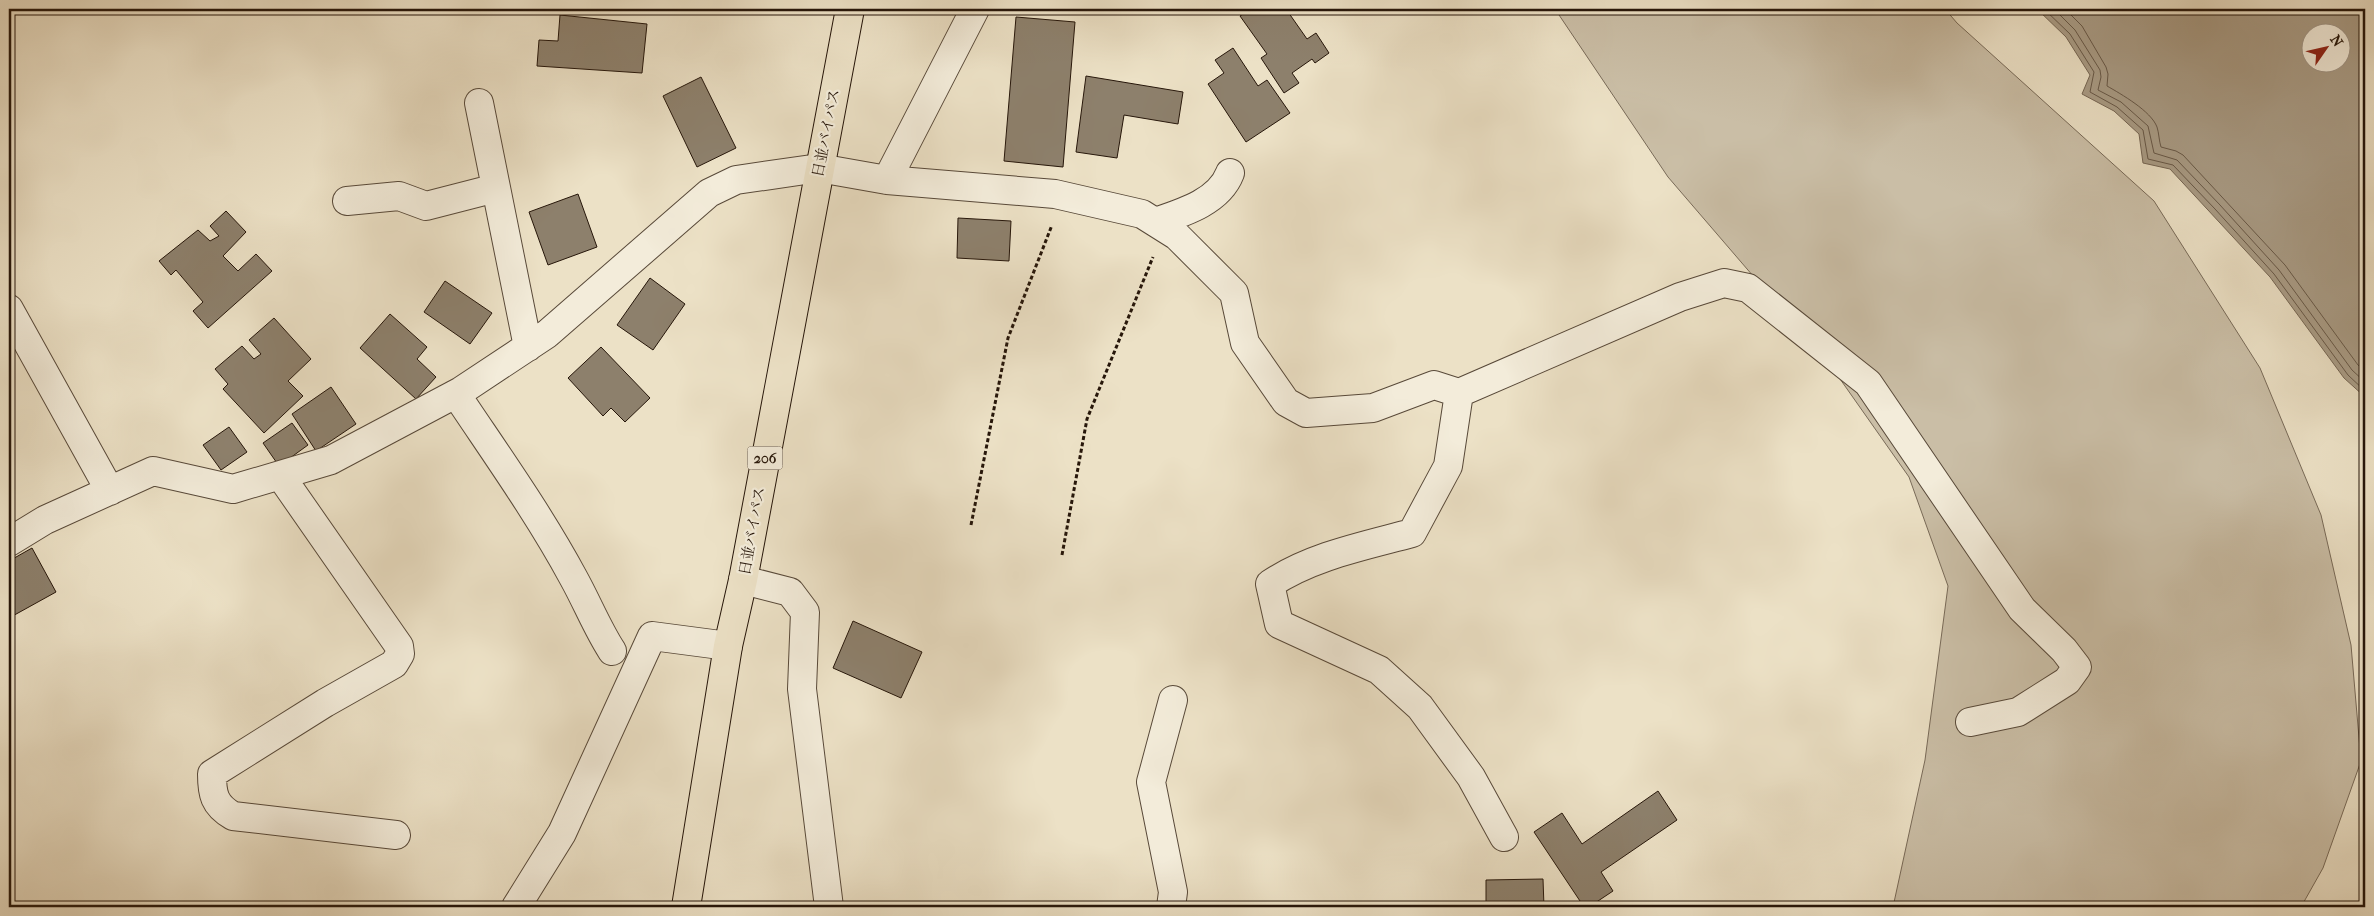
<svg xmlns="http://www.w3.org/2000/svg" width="2374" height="916" font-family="'IM FELL French Canon','Noto Serif JP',serif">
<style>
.green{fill:#cabea6;stroke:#786a58}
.water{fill:#a99c86;stroke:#756654;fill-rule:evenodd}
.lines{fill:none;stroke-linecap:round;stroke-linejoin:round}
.shore{stroke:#685948;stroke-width:1}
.building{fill:#8d806c;stroke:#26160a}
.minor-casing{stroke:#584939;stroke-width:30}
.trunk-casing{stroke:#26160a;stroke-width:30}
.path{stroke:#26160a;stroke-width:3;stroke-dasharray:4 2.5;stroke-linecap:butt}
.minor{stroke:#f3ecda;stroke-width:28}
.trunk{stroke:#ece1c6;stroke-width:28}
.labels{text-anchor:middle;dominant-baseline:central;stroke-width:4.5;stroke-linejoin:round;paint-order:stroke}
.shield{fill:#f3ecda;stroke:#645648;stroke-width:1}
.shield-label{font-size:14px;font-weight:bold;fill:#26160a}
.street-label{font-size:15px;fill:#26160a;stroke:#f3ecda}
</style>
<rect width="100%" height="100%" fill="#ece1c6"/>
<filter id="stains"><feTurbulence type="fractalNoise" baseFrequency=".004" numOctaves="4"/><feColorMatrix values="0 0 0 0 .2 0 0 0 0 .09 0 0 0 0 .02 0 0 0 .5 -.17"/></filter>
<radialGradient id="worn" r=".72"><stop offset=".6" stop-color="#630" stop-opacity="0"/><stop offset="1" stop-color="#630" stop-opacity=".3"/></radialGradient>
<!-- green -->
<path class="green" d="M1555,9H1945L1957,23L2154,201L2260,368L2321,515L2351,645L2361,761L2323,868L2301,907H1893L1925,760L1948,586L1909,477L1833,369L1668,177Z"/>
<!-- water -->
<path class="water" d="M2037,9H2365V397L2344,378L2270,277L2170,169L2143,163L2139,134L2114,111L2082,94L2090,75L2066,37ZM2312,32H2342V62H2312Z"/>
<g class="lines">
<!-- shore -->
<path class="shore" d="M2044,9L2070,34L2094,72L2090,92L2117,107L2143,130L2148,159L2173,165L2215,209L2274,274L2348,375L2365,391
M2054,9L2075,30L2100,70L2101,77L2098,90L2121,102L2148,126L2154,153L2177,160L2220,205L2279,270L2352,370L2365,382
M2065,9L2082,26L2106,67L2108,74L2107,86C2121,94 2151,111 2157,127C2159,133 2159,141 2161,147L2176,151L2183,155L2285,265L2358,365L2365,372"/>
</g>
<!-- building -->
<path class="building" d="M1251,9H1286L1307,39L1316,33L1329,53L1315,63L1312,59L1292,73L1299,83L1284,93L1261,58L1267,54L1240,16Z
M560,15L647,24L642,73L537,66L539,40L558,41Z
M1016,17L1075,22L1063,167L1004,161Z
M1233,48L1258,86L1267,80L1290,113L1246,142L1208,84L1224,73L1215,60Z
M1086,76L1183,92L1178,124L1124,115L1117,158L1076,152Z
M701,77L736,148L697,167L663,96Z
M578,194L597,247L548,265L529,212Z
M226,211L246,232L223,256L238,271L256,254L272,271L208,328L193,311L203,302L176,270L171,275L159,261L198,230L210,241L219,236L210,226Z
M958,218L1011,221L1009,261L957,258Z
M650,278L685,304L653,350L617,325Z
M445,281L492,313L470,344L424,312Z
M390,314L427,347L417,359L436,377L416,399L360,348Z
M274,318L311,359L288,381L303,396L264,433L223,389L228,384L215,369L242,346L254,359L261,354L249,340Z
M601,347L650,398L625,422L611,408L603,416L568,378Z
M331,387L356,424L316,451L292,414Z
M292,423L308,445L279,466L263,443Z
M229,427L247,452L221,470L203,445Z
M32,548L56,592L9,618V561Z
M853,621L922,652L901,698L833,668Z
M1658,791L1677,820L1601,872L1613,891L1589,907H1584L1534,832L1562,813L1582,844Z
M1543,879L1544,907H1486V880Z"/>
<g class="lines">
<defs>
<path id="minor" d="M479,103L528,347
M887,180L975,9
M347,201L399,196L426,206L496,188
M1155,222C1182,213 1219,202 1230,173
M9,309L110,491
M1459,393L1680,297L1724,283L1748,288L1868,383L2022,609L2064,650L2077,667L2067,681L2018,712L1970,722
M456,394C496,454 539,514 573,577C587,602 597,628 612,651
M280,475L399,646L400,654L394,664L325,703L212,774C212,794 214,805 233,816L396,835
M9,542L45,520L153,471L233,489L331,460L461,391L547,334L709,193L736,180L819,168L887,180L1055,194L1142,214L1177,236L1234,293L1245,343L1286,402L1306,413L1373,408L1434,385L1459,393L1448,466L1412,533C1364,546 1312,556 1270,584L1279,624L1379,670L1420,707L1471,777L1504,837
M743,580L790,592L805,612L802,689L829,907
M516,907L562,833L652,636L728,646
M1171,907L1173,892L1151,782L1173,700"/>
<path id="trunk" d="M686,907L728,646L743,580L850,9"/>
</defs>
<!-- minor casing -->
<use href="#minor" class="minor-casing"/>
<!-- trunk casing -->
<use href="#trunk" class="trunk-casing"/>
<!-- path -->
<path class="path" d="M971,525L1008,338L1052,225
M1062,555L1087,419L1153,257"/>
<!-- minor -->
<use href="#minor" class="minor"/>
<!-- trunk -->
<use href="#trunk" class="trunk"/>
</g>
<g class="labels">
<!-- shield labels -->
<rect class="shield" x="747.5" y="446.5" width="35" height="23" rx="4"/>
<g class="shield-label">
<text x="765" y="458">206</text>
</g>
<!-- street labels -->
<g class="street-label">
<text transform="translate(826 133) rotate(-79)">日並バイパス</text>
<text transform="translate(752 531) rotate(-80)">日並バイパス</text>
</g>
</g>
<!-- margin -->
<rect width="2374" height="916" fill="none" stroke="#ece1c6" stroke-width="30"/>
<rect x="10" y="10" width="2354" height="896" fill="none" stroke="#26160a" stroke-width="2.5"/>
<rect x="15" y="15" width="2344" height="886" fill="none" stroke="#26160a"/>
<!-- north arrow -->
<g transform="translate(2326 48) rotate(56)"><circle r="24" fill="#f3ecda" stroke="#a19687"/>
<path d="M0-4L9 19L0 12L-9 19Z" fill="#8f2418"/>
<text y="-8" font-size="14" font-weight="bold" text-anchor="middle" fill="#26160a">N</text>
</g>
<rect width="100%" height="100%" filter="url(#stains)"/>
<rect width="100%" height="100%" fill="url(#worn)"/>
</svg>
